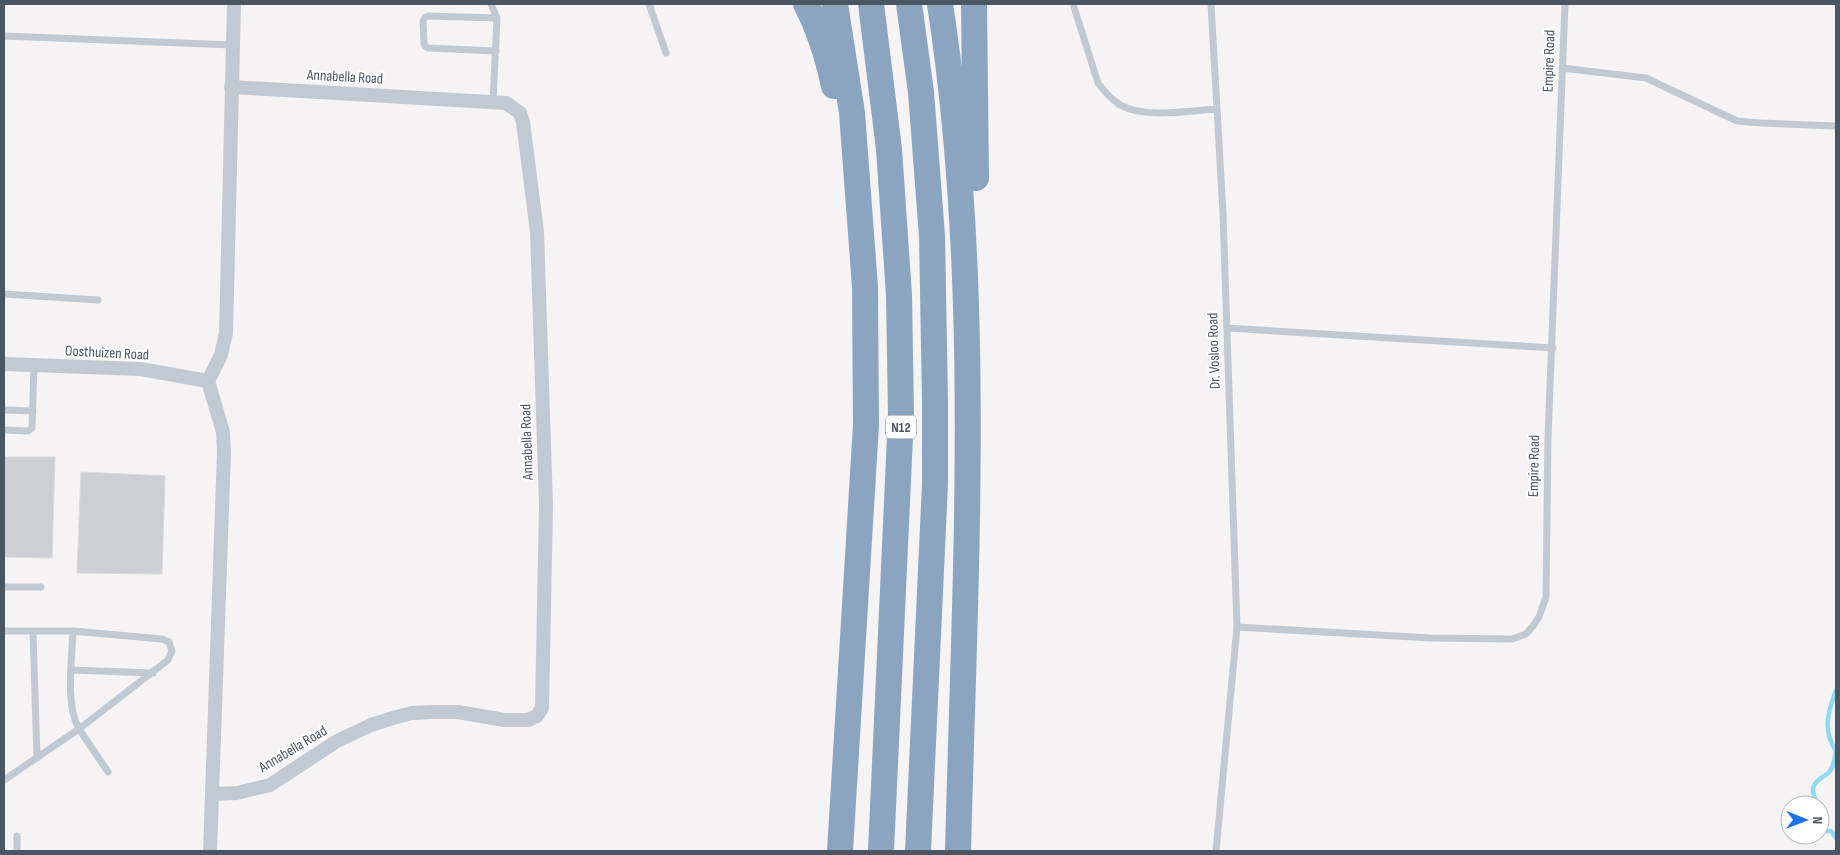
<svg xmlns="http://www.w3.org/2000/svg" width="1840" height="855" font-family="'Sofia Sans Condensed',sans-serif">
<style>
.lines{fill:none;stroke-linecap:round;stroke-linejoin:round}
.stream{stroke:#90daee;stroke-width:4.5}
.building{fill:#cdcfd5;stroke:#d7d9de}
.lane{stroke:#c1cad2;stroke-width:7}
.street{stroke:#c1cad2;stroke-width:14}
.highway{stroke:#8ba5c1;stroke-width:26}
.labels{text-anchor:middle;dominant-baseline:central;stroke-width:4;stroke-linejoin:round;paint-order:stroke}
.shield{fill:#fff;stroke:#808990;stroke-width:1}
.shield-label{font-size:14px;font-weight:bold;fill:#4a5661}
.street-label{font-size:15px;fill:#4a5661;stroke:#fff}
</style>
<rect width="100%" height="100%" fill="#f5f3f3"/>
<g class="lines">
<!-- stream -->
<path class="stream" d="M1817,805C1816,800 1813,795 1813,790C1813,781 1823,778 1828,773C1834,768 1835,758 1836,751C1822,730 1828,712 1836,690
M1820,829L1826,831H1831L1836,838"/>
</g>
<!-- building -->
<path class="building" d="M4,457H55L52,558L4,557Z
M81,472L165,476L162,574L77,573Z"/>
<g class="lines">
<!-- lane -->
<path class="lane" d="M491,4L497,18L493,102
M649,4L666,53
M1211,4L1223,214L1237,627L1216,851
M1074,7L1098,83C1104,91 1111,99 1120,105C1146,119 1188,111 1217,109
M4,36L232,45
M496,51L428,48L425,46L424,43L423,21L425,17L428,16L497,18
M1562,68L1646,78L1737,121L1761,123L1836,126
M4,294L98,300
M1227,328L1553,348
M4,410L33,411
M4,430L28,431L32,428L34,365
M4,587H41
M1237,627L1431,638L1512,639L1526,634L1533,626L1539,617L1546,597L1548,437L1565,4
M4,631H73L162,639L169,642L172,651L168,660L79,729L108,772
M33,632L37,758
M72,670L153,673
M4,780L79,729C65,705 72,659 73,631
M17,851V836"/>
<!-- street -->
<path class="street" d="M4,364L140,369L208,381
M212,794L224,452L223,432L208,381L221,355L226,333L234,4
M210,851L212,794L237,793L270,785L337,741L371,725L393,718L412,713L432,712H458L504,720H528L537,716L542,708L546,505L537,232L523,122L520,113L506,103L231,87"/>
<!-- highway -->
<path class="highway" d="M806,4C819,29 828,58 834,86
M835,4L852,113L865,287L866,425L840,851
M871,4L889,149L899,295L901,415L881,851
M909,4L921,92L932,236L935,400V484L918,851
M940,4C983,284 965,569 958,851
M974,4L976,178"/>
</g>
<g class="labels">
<!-- shield labels -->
<rect class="shield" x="886" y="415.5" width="30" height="23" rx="4"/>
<g class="shield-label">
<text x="901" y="427">N12</text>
</g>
<!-- street labels -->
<g class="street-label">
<text transform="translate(1549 61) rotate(-88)">Empire Road</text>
<text transform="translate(345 77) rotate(3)">Annabella Road</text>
<text transform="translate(1214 351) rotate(-92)">Dr. Vosloo Road</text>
<text transform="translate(107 353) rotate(3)">Oosthuizen Road</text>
<text transform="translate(527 442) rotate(-92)">Annabella Road</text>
<text transform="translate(1534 466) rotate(-89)">Empire Road</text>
<text transform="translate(293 749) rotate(-31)">Annabella Road</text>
</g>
</g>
<!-- border -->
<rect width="1840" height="855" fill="none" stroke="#4a5661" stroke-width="10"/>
<!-- north arrow -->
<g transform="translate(1805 820) rotate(91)"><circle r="24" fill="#ffffff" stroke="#b7bbc0"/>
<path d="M0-4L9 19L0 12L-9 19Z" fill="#1a73e8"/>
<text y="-8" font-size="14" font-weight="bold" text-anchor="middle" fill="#4a5661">N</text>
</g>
</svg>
